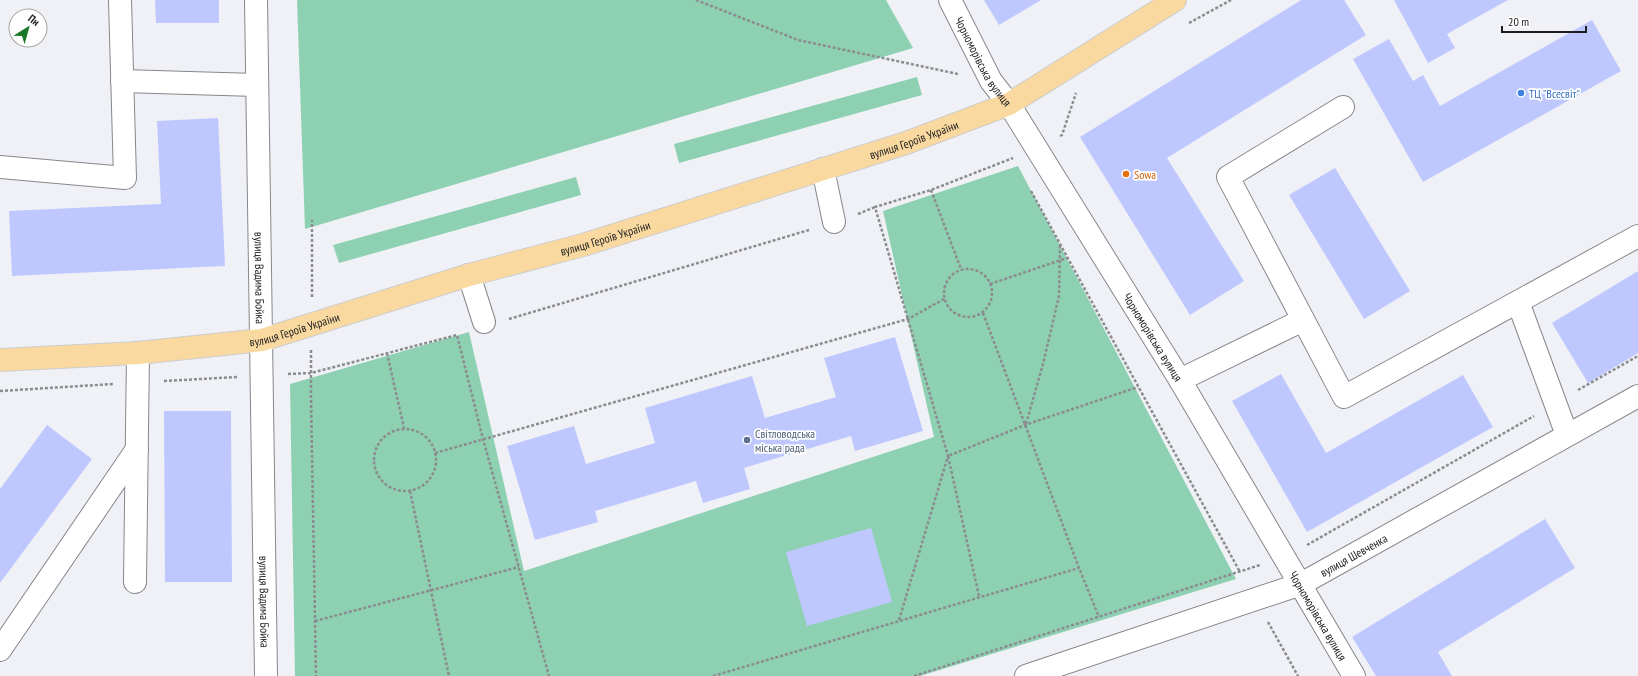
<svg xmlns="http://www.w3.org/2000/svg" width="1638" height="676" font-family="'PT Sans Narrow',sans-serif">
<style>
.green{fill:#8ed1b2}
.building{fill:#bfc8fe}
.lines{fill:none;stroke-linecap:round;stroke-linejoin:round}
.minor-casing{stroke:#86878b;stroke-width:24}
.major-casing{stroke:#cdcdce;stroke-width:24}
.path{stroke:#8b8c8f;stroke-width:2.5;stroke-dasharray:3 2;stroke-linecap:butt}
.minor{stroke:#fff;stroke-width:22}
.major{stroke:#f9d9a0;stroke-width:22}
.shop-dot{fill:#3f7fe0;stroke:#fff;stroke-width:1.5}
.food-dot{fill:#e8710a;stroke:#fff;stroke-width:1.5}
.service-dot{fill:#5c6f8a;stroke:#fff;stroke-width:1.5}
.labels{text-anchor:middle;dominant-baseline:central;stroke-width:3.5;stroke-linejoin:round;paint-order:stroke}
.street-label{font-size:12px;fill:#1d1d1f;stroke:#fff}
.shop-label{font-size:12px;fill:#366cbe;stroke:#fff;text-anchor:start}
.food-label{font-size:12px;fill:#c56008;stroke:#fff;text-anchor:start}
.service-label{font-size:12px;fill:#4e5e75;stroke:#fff;text-anchor:start}
</style>
<rect width="100%" height="100%" fill="#f0f1f6"/>
<!-- green -->
<path class="green" d="M297,0H886L913,48L305,229Z
M917,77L922,95L679,163L674,144Z
M1018,166L1236,579L920,676H295L290,384L469,332L524,571L934,437L883,211Z
M576,177L581,195L339,263L333,245Z"/>
<!-- building -->
<path class="building" d="M155,0H219V23H156Z
M984,0H1041L999,25Z
M1301,0H1344L1366,35L1167,158L1244,281L1190,315L1080,137Z
M1394,0H1508L1447,34L1455,48L1428,63Z
M1592,20L1621,71L1423,182L1353,59L1389,39L1413,81L1423,75L1440,106Z
M218,118L225,266L12,276L9,211L161,204L157,121Z
M1335,168L1410,291L1364,319L1289,195Z
M1638,271V353L1588,383L1552,323Z
M895,337L923,431L855,451L851,436L744,468L750,489L703,503L696,481L595,511L598,522L535,540L507,446L574,426L586,464L655,443L645,408L752,376L765,418L836,397L824,358Z
M1281,374L1326,453L1463,375L1493,427L1307,532L1232,401Z
M164,411H231L232,582H165Z
M47,425L92,459L0,583V489Z
M1545,519L1575,568L1438,652L1452,676H1376L1352,637Z
M871,528L892,602L807,626L786,552Z"/>
<g class="lines">
<defs>
<g id="minor">
<path id="s1" d="M256,0L266,676"/>
<path id="s2" d="M950,0L991,81L1009,104L1180,380L1354,676"/>
<path d="M122,81L257,85"/>
<path d="M1343,107L1228,177L1344,397L1638,236"/>
<path d="M0,167L125,178L120,0"/>
<path d="M823,169L834,222"/>
<path d="M469,275L484,322"/>
<path d="M1518,302L1567,435"/>
<path d="M1180,380L1303,320"/>
<path d="M135,582L138,353"/>
<path d="M0,650L137,449"/>
<path id="s3" d="M1026,676L1301,584L1638,396"/>
</g>
<g id="major">
<path id="s4" d="M0,360L138,353L262,340L469,275L583,245L906,143L1009,104L1175,0"/>
</g>
</defs>
<!-- minor casing -->
<use href="#minor" class="minor-casing"/>
<!-- major casing -->
<use href="#major" class="major-casing"/>
<!-- path -->
<path class="path" d="M696,0L798,40L958,74
M1189,23L1231,0
M1060,136L1062,135L1076,93
M931,190L961,269
M1031,191L1240,572
M858,214L875,207
M944 293a24 24 0 1 1 48 0a24 24 0 1 1-48 0Z
M990,284L1067,258
M312,297V220
M983,313L1079,568L1099,617
M509,319L809,230
M311,350V398L316,676
M387,353L404,428
M288,374L311,373L457,335L483,439L549,676
M164,381L237,377
M1578,390L1638,356
M0,391L113,384
M1026,424L1043,364L1059,296L1060,245
M374 460a31 31 0 1 1 62 0a31 31 0 1 1-62 0Z
M435,453L908,319L944,299
M410,491L449,676
M1307,545L1534,416
M979,596L948,456L1025,425L1138,387
M899,620L948,456L875,207L931,190L1013,158
M315,621L519,567
M1268,622L1298,676
M713,676L1079,568
M914,676L1260,565"/>
<!-- minor -->
<use href="#minor" class="minor"/>
<!-- major -->
<use href="#major" class="major"/>
</g>
<!-- markers -->
<circle class="shop-dot" cx="1521" cy="93" r="4"/>
<circle class="food-dot" cx="1126" cy="174" r="4"/>
<circle class="service-dot" cx="747" cy="440" r="4"/>
<g class="labels">
<!-- street labels -->
<g class="street-label">
<text stroke="none"><textPath href="#s2" startOffset="70">Чорноморівська вулиця</textPath></text>
<text stroke="none"><textPath href="#s4" startOffset="945">вулиця Героїв України</textPath></text>
<text stroke="none"><textPath href="#s4" startOffset="621">вулиця Героїв України</textPath></text>
<text stroke="none"><textPath href="#s1" startOffset="278">вулиця Вадима Бойка</textPath></text>
<text stroke="none"><textPath href="#s4" startOffset="297">вулиця Героїв України</textPath></text>
<text stroke="none"><textPath href="#s2" startOffset="394">Чорноморівська вулиця</textPath></text>
<text stroke="none"><textPath href="#s3" startOffset="350">вулиця Шевченка</textPath></text>
<text stroke="none"><textPath href="#s1" startOffset="602">вулиця Вадима Бойка</textPath></text>
<text stroke="none"><textPath href="#s2" startOffset="718">Чорноморівська вулиця</textPath></text>
</g>
<!-- shop labels -->
<g class="shop-label">
<text x="1529" y="93">ТЦ "Всесвіт"</text>
</g>
<!-- food labels -->
<g class="food-label">
<text x="1134" y="174">Sowa</text>
</g>
<!-- service labels -->
<g class="service-label">
<text x="755" y="433">Світловодська<tspan x="755" dy="14">міська рада</tspan></text>
</g>
</g>
<!-- north arrow -->
<g transform="translate(28 28) rotate(37)"><circle r="19" fill="#ffffff" stroke="#a5a5a5"/>
<path d="M0-3L7 15L0 10L-7 15Z" fill="#1a7727"/>
<text y="-6" font-size="11" font-weight="bold" text-anchor="middle" fill="#1d1d1f">Пн</text>
</g>
<!-- scale -->
<path d="M1502 26v6h84v-6" fill="none" stroke="#1d1d1f" stroke-width="2"/>
<text x="1508" y="26" font-size="12" fill="#1d1d1f" stroke="#ffffff" stroke-width="3" paint-order="stroke">20 m</text>
</svg>
